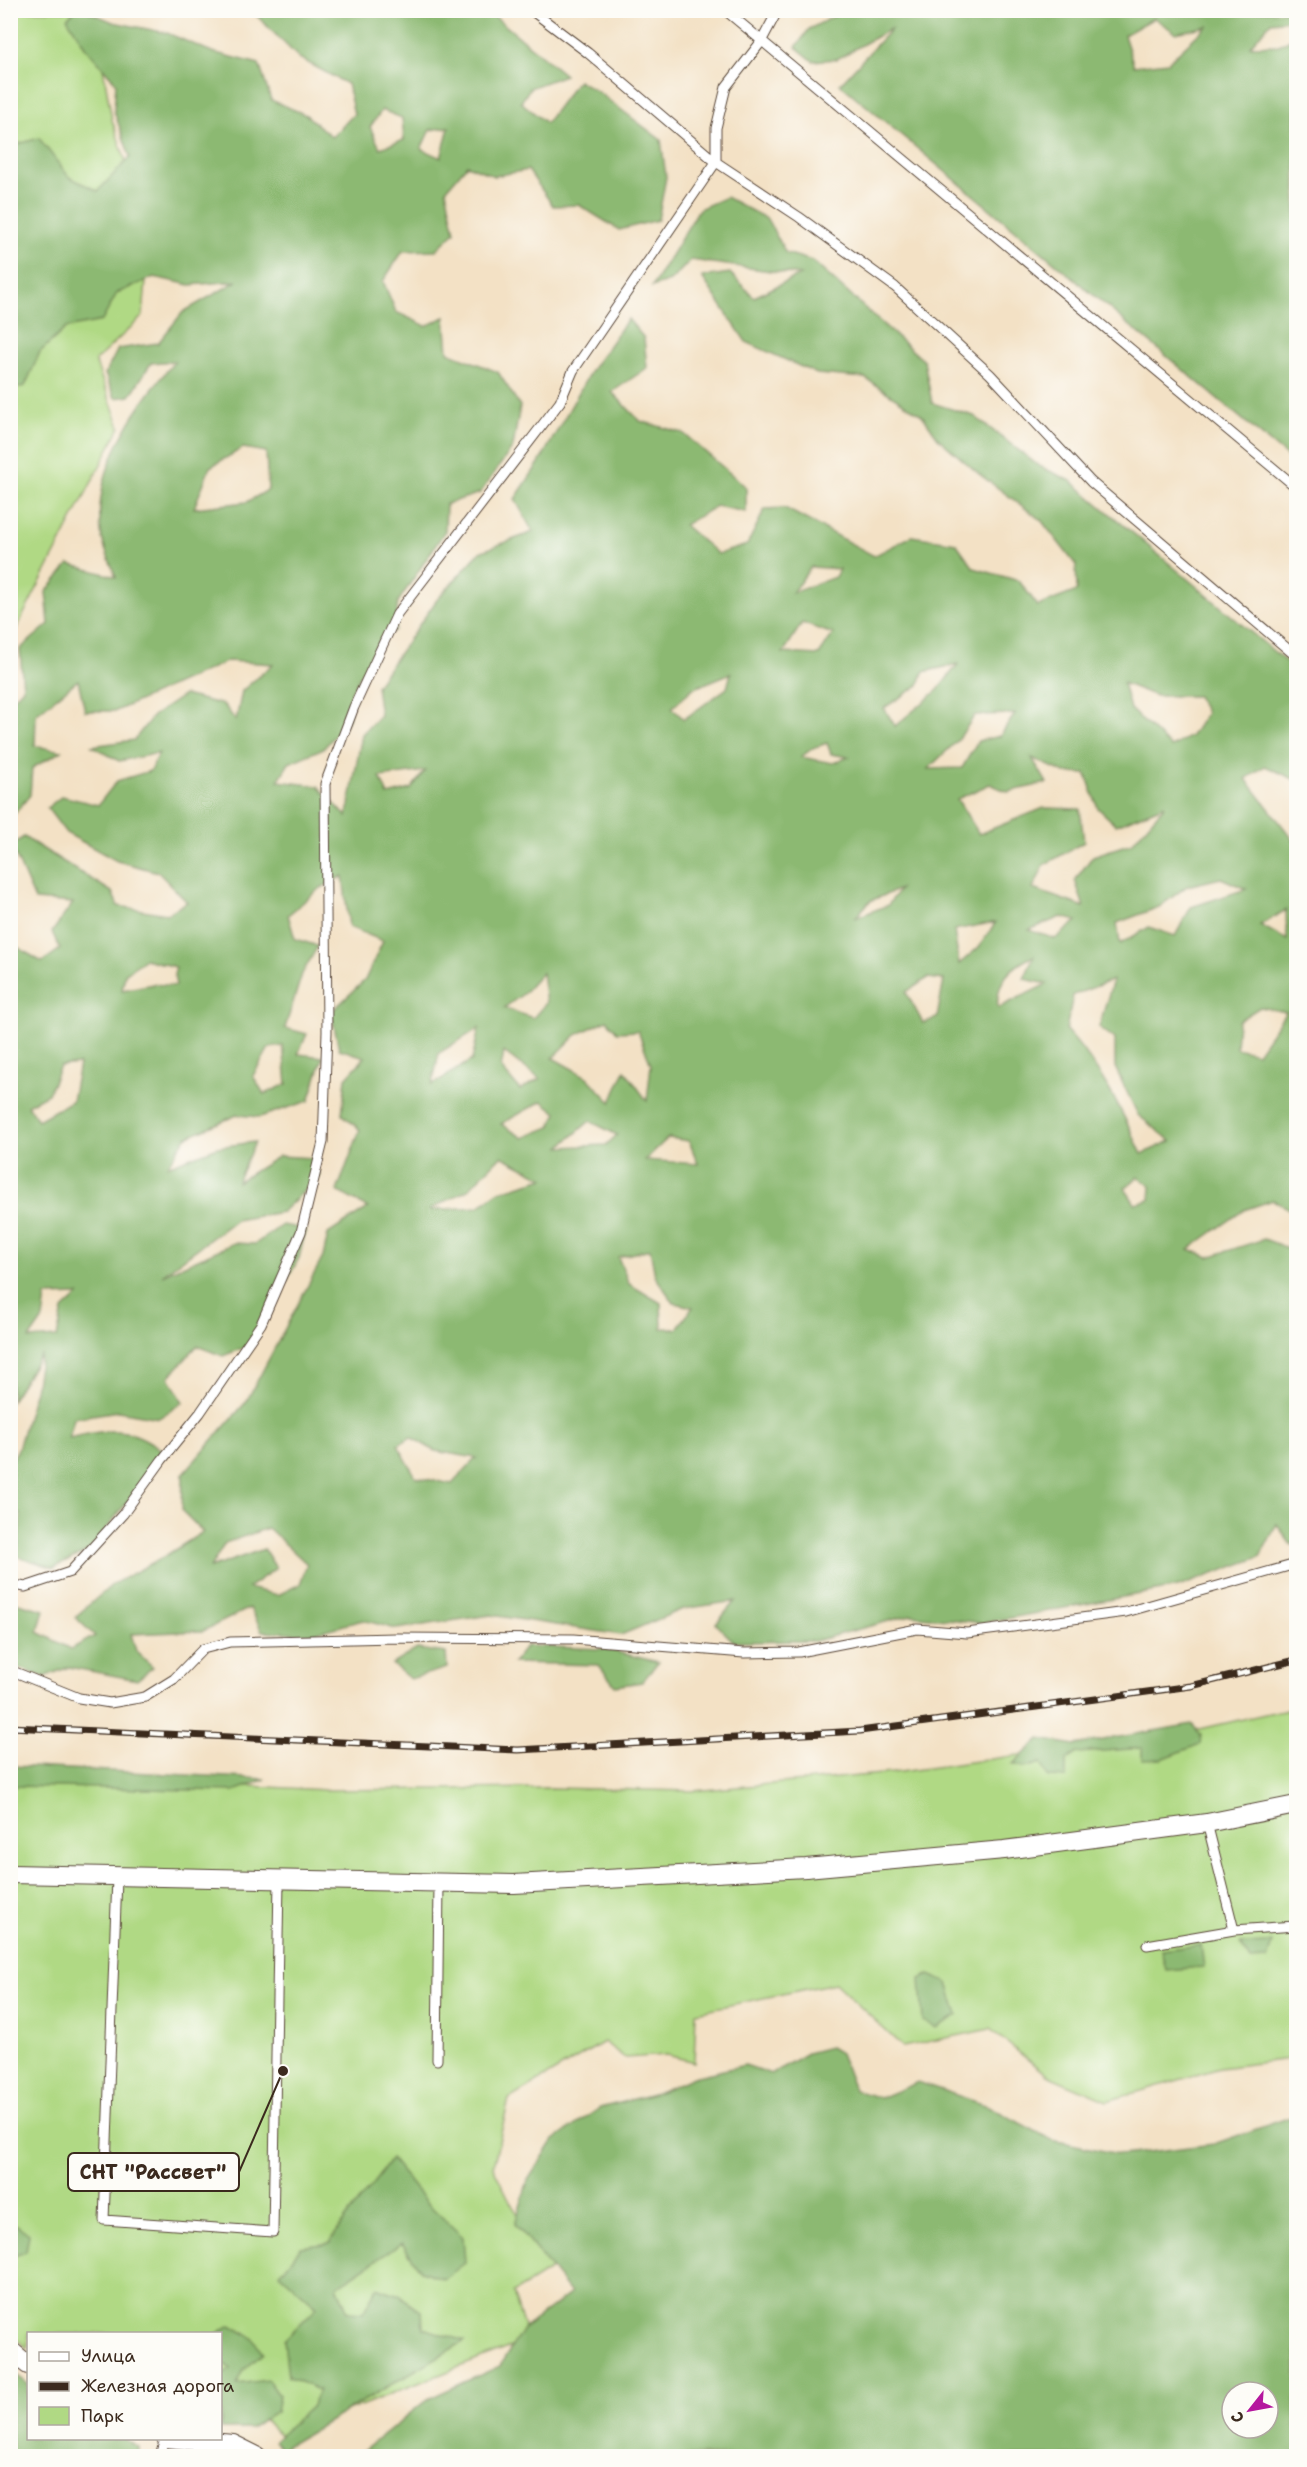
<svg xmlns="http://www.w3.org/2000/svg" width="1307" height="2467" font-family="'Shantell Sans',sans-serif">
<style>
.green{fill:#b0d984;stroke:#768251;stroke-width:1.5}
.forest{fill:#8cb972;stroke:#647248;stroke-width:1.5;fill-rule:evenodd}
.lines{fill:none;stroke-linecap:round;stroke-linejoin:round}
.service-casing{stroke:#574537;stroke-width:11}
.minor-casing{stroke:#574537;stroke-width:20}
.service{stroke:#fff;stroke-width:9}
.minor{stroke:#fff;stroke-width:18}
.rail-casing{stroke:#3b2a1e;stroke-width:7}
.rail{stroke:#fdfcf7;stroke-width:4.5;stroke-dasharray:14;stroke-linecap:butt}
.leader{fill:none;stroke:#3b2a1e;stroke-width:2}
.callout-dot{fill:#3b2a1e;stroke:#fdfcf7;stroke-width:2}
.callout{fill:#fdfcf7;stroke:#3b2a1e;stroke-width:2}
.callout-label{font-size:20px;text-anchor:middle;font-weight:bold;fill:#3b2a1e}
</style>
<rect width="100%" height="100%" fill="#fdfcf7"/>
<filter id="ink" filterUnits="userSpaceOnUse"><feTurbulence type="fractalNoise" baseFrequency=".0167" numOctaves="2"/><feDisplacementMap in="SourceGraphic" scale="12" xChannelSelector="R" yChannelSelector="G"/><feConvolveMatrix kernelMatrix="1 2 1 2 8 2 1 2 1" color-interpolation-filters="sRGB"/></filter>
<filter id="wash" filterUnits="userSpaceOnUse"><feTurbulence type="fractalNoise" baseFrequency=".008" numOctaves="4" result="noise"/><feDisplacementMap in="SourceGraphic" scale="24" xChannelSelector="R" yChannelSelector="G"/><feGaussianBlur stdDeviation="1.35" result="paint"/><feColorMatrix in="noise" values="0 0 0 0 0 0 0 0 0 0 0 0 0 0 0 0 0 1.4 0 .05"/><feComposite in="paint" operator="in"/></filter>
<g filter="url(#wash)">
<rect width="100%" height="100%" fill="#f3e1c5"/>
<!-- green -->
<path class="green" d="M11,11H72L103,68L112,120L150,234L143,316L95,361L120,427L11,639Z
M1296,1707V2058L1220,2068L1107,2101L1047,2075L990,2029L903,2047L835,1983L696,2012L694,2062L667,2055L625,2058L604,2042L509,2099L493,2167L512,2205L553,2268L513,2293L528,2340L281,2437L240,2393L221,2395L220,2334H28V2349L11,2333V1774L327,1790L552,1788L693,1791L893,1773L1200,1729Z"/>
<!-- forest -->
<path class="forest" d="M75,11H87L113,22L167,33L212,52L259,64L271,100L306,115L332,137L354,114L347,84L299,58L252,11H488L565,75L530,88L521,102L546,123L578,80L598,92L661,140L666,177L658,220L619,230L579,205L553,206L528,170L494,176L467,165L446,190L455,232L436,250L403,251L383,281L396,312L426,326L445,317L448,352L498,372L520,406L513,447L480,493L446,504L445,531L398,602L395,630L381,638L351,692L349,719L324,748L289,763L278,781L318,786L347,817L362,734L380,715L376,686L436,601L480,552L533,532L515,499L539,463L592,369L628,319L644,338L647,368L612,392L640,421L683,433L746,487V512L716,506L684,525L718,554L747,545L765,509L785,508L874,556L912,536L956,543L974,568L1019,581L1038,606L1077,591L1076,565L1041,520L979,474L938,438L922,415L865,378L817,374L746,342L702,277L730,273L754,297L800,275L691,260L670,281L652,287L699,209L726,197L767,219L786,253L812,261L924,361L932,403L974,416L1039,466L1071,481L1296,670V780L1265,766L1246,779L1295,842L1296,839V1213L1273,1200L1244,1210L1189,1249L1209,1257L1264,1239L1296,1251V1543L1291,1545L1277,1524L1260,1557L1178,1587L983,1623L911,1615L815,1641L734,1642L716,1624L735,1601L683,1609L621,1635L491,1615L396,1629L363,1620L310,1634L262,1631L250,1608L203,1631L131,1634L136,1651L153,1667L137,1680L69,1667L44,1677L11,1665V1601L44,1610L38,1632L71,1649L95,1636L75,1617L113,1584L165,1556L203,1532L182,1511L183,1474L246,1402L323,1257L328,1234L368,1208L337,1191L360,1130L342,1114L346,1078L365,1057L339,1049L331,1012L365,980L383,941L349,927L343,876L319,889L288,915L295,939L318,946L302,974L285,1028L307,1034L298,1054L323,1057L309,1101L260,1117L237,1115L186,1137L167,1166L218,1147L255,1142L237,1182L279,1156L314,1158L320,1176L282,1212L236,1220L162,1275L234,1243L255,1244L282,1225L306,1229L299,1258L251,1345L223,1356L197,1346L169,1377L183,1402L159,1418L118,1411L74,1418L69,1438C109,1429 131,1424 165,1453L90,1550L54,1568L17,1556L21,1514L11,1515V1462L18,1449L35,1390L41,1354L11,1401L10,948H19L42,962L60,949L52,932L73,903L35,900L11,845L24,837L112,892L118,906L167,914L187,902L158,872L117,861L66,833L47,808L62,796L98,805L117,781L150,771L159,753L119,761L92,746L134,740L153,716L184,695L224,705L236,721L242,691L273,664L228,661L116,711H85L78,680L36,714L35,746L62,751L32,768L30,795L11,818V701L23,688L20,649L49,624L46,592L69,564L116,577C111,564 105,551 102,538C89,473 135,408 175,361L151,363L130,396L115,398L105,374L118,349L158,343L183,312L237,281L190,285L154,277L117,293L102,321L66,328L40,352L25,386L11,389V146L39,138L69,177L98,191L130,157L114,111L116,83L85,47L67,18ZM382,110L402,118L404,140L380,148L370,127ZM449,127L441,158L421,149L430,130ZM243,448L266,452L268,490L247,502L194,508L210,467ZM811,567L839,569L835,577L792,593ZM802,623L833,634L819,655L783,653ZM958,664L938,690L895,726L884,708L919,685L923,672ZM731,673L727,688L684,719L672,708L692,689ZM1123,683L1156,696H1197L1206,713L1191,736L1171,747L1130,709ZM1015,714L1000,736L978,741L962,768L928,769L958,740L975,715ZM827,743L831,754L849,757L833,763L801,757L813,748ZM1032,758L1065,773L1086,774L1098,808L1116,825L1165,805L1132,843L1093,856L1075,880L1084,907L1033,889L1044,865L1084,842L1080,809L1044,808L979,834L957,799L990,784L1008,792L1047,783ZM425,771L411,789L388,795L380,777ZM1221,878L1246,889L1191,907L1175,936L1149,927L1120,944L1117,923L1159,907L1187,886ZM900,889L888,905L855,918L870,901ZM1286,910L1287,940L1260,925ZM1061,917L1077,921L1055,939L1029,930ZM996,922L979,947L959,964L954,930ZM1034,956L1024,979L1047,984L998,1008C995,982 1011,966 1034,956ZM145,959L176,967L174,974L176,986L153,984L122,990L125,974ZM542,973L546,1003L533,1018L504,1008L523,994ZM928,978L944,980L937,1018L923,1023L906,992ZM1113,980L1099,1027L1115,1039V1067L1138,1115L1171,1141L1142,1154C1120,1107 1101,1069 1066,1030L1073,995ZM1260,1007L1286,1012L1257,1053L1236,1048L1238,1021ZM607,1020L617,1032L638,1031L651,1065L647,1101L625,1070L611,1102L587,1077L553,1058L576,1035ZM479,1028L472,1060L432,1085L439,1053ZM283,1046L287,1084L264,1094L253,1076L269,1048ZM504,1052L540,1079L520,1090L501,1068ZM79,1064L72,1101L38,1120L27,1105L48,1094L60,1066ZM542,1101L557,1113L550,1127L523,1138L501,1124ZM590,1121L617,1135L606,1145L560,1147ZM668,1138L689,1141L698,1164L645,1160ZM501,1156L544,1178L498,1192L478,1207L429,1210L468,1190ZM1138,1177L1151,1186L1150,1200L1135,1204L1125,1188ZM650,1249L655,1276L674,1303L693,1307L677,1329L662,1328L661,1303L629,1284L618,1257ZM79,1295L63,1310L57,1337L29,1339L43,1319L46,1296ZM411,1437L435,1451L476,1458L452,1484L416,1477L398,1445ZM268,1528L307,1564L300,1584L278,1595L248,1588L276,1568L264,1549L210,1568L225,1543Z
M844,11H1296V24L1291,20L1271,22L1250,46L1279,45L1296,36V464L840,84L892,28L837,59L813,61L796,47L809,29ZM1154,18L1176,33L1207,26L1168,62L1134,66L1124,35Z
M526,1646L604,1649L658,1662L642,1682L615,1686L599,1665L513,1663Z
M417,1649L446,1653L447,1668L410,1679L392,1664Z
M1192,1724L1201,1735L1200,1744L1162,1759L1142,1760V1748L1077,1753L1066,1760V1778L1048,1777L1041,1763L1025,1768L1013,1764L1040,1739L1075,1745Z
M10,1766H11L266,1779L234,1791L11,1786Z
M1272,1943L1267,1959L1250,1960L1240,1944Z
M1201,1945L1204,1967L1166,1970L1161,1950Z
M929,1975L948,1983L958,2015L936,2028L923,2021L920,1979Z
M830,2047L840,2053L854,2090L880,2098L918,2082L988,2106L1052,2140L1123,2155L1214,2144L1296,2115V2456H357L428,2399L500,2366L523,2329L571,2293L515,2224L528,2180L554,2140L600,2108L657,2093L693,2077L745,2065L771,2074L807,2053ZM1232,2392H1268V2428H1232Z
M391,2159L426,2202L463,2237L465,2263L444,2279L421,2271L402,2243L337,2286L348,2312L363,2313L377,2287L399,2295L422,2312L423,2328L465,2341L282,2449L274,2441L311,2407L319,2390L288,2377L284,2340L317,2307L280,2274L301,2247L330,2243C346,2213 372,2188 391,2159Z
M17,2225L29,2234L26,2252L11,2257V2226Z
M231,2325L253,2338L263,2353L244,2370L237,2384L268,2380L279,2395L276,2412L250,2429H221V2376L231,2369L221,2361L220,2334L218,2333Z
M10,2370L28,2384V2438L125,2439L139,2448V2456H11Z"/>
</g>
<g filter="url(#ink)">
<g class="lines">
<defs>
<path id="service" d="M531,10L588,53L716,162L799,217L895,287L990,374L1091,482L1296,656
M725,10L1296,487
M10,1584L25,1587L70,1572L123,1514L162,1460L200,1413L261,1324L301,1232L323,1142L327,1032L325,784L354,707L397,614L560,402L573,371L716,162V128L726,87L761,42L778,10
M10,1670L79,1698L110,1703L145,1697L174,1679L203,1649L230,1642L395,1638L573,1639L744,1653L799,1652L917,1629L967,1633L1126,1612L1296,1564
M1207,1823L1234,1930
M117,1878L104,2220L273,2232L279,1880
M1147,1945L1234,1930L1296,1926
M437,2060L439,1883
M160,2456L165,2438"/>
<path id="minor" d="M10,1874L514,1884L806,1868L1004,1850L1207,1823L1296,1805
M10,2350L28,2365
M166,2438L233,2444L257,2456"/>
</defs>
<!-- service casing -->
<use href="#service" class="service-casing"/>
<!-- minor casing -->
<use href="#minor" class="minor-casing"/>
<!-- service -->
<use href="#service" class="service"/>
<!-- minor -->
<use href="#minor" class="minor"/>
<defs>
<path id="rail" d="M10,1727L518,1750L860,1731L1191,1686L1296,1660"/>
</defs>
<!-- rail casing -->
<use href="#rail" class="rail-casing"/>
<!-- rail -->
<use href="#rail" class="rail"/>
</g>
</g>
<!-- callouts -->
<path class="leader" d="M283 2071L239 2172"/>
<circle class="callout-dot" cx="283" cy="2071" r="6"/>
<rect class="callout" x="68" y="2153" width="171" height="38" rx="6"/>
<g class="callout-label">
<text x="153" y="2179">СНТ "Рассвет"</text>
</g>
<!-- margin -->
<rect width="1307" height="2467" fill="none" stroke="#fdfcf7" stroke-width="36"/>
<!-- legend -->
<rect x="27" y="2332" width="195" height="108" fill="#fdfcf7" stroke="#afa8a0" stroke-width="1.5"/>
<rect x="39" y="2352" width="30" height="9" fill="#ffffff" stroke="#afa8a0" stroke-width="1.5"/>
<text x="81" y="2362" font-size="18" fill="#3b2a1e">Улица</text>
<rect x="39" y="2382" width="30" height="9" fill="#3b2a1e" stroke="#afa8a0" stroke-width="1.5"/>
<text x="81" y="2392" font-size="18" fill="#3b2a1e">Железная дорога</text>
<rect x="39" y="2407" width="30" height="18" fill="#b0d984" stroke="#afa8a0" stroke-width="1.5"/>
<text x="81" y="2422" font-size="18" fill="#3b2a1e">Парк</text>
<!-- north arrow -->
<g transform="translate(1250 2410) rotate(239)"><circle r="28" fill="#fdfcf7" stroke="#afa8a0" stroke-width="1.5"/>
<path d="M0-4.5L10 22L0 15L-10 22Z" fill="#b5179e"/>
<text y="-9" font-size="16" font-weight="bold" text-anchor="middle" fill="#3b2a1e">С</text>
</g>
</svg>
